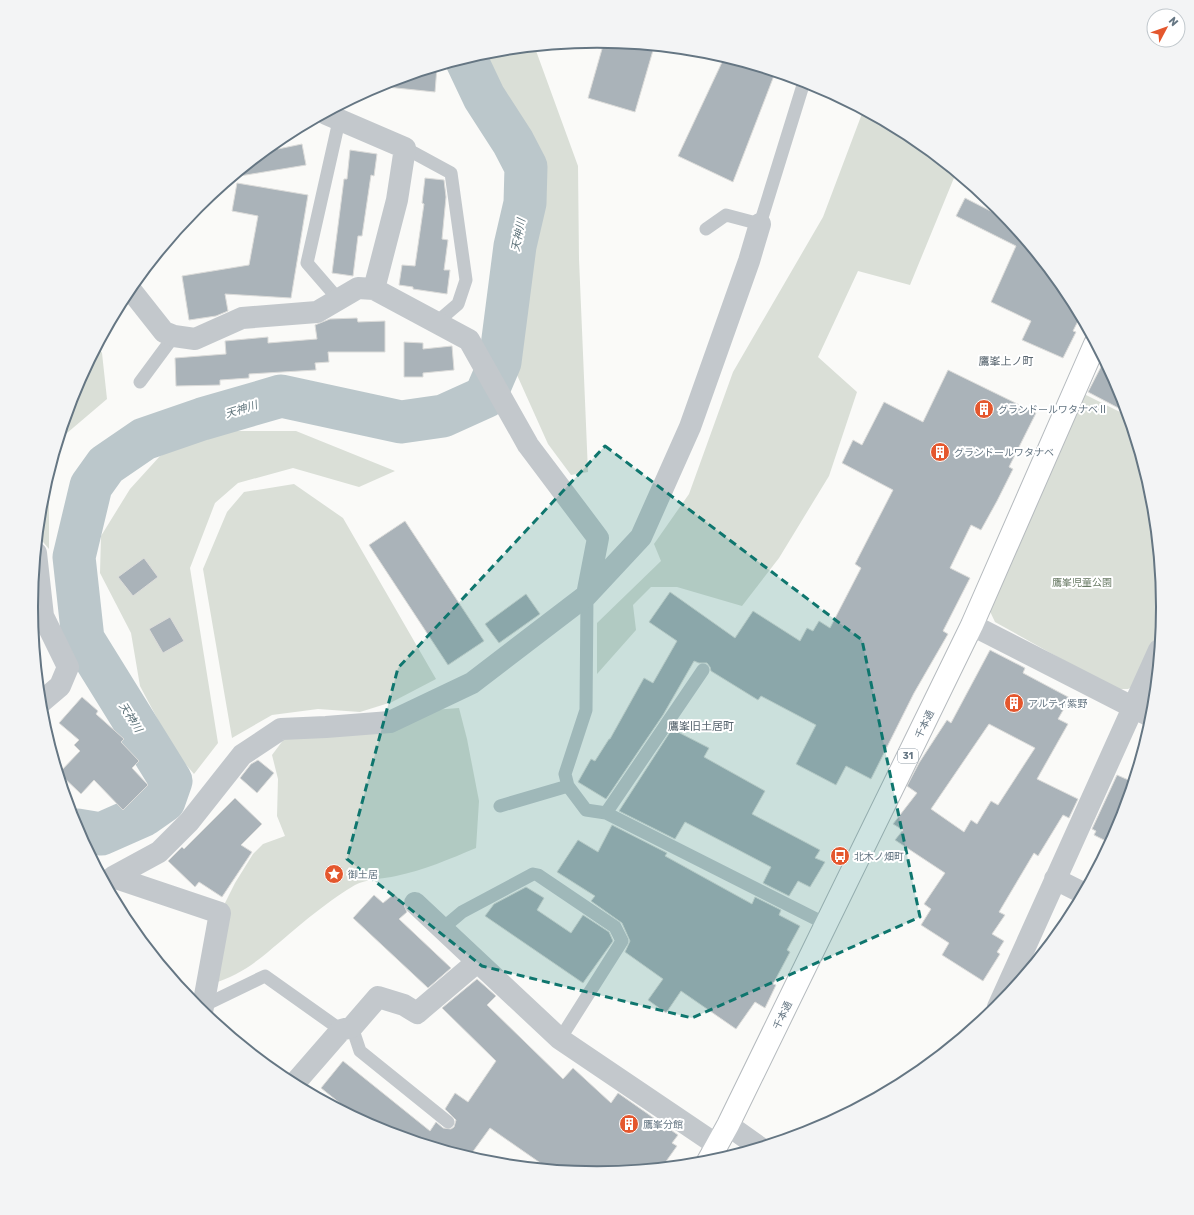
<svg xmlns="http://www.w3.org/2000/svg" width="1194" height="1215" font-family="Rubik,'Noto Sans JP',sans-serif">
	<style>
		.green { fill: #dadfd7 }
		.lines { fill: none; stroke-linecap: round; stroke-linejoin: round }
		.river { stroke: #bbc7cb; stroke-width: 43 }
		.building { fill: #aab3b9; stroke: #dcdcda; fill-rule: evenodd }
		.primary-casing { stroke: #b5babe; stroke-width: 24 }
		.service { stroke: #c3c8cc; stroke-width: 13 }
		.minor { stroke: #c3c8cc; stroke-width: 22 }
		.primary { stroke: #fff; stroke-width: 22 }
		.marked { fill: #0f766e; fill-opacity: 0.2; stroke: #0f766e; stroke-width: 3; stroke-dasharray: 8 5; stroke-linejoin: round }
		.labels { text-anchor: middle; stroke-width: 4; stroke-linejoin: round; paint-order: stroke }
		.shield { fill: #fff; stroke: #939fa8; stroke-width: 1 }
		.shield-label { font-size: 9px; font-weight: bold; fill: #657683 }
		.poi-label { font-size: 10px; fill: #657683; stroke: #fff; text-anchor: start }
		.park-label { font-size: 10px; fill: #687a64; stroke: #fff }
		.street-label { font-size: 10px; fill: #657683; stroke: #fff }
		.water-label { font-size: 11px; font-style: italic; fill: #60757c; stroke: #fff }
		.neighbourhood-label { font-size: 11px; fill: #57646e; stroke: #fff }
		.rim { fill: none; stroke: #657683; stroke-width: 2 }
	</style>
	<rect width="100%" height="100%" fill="#fafaf8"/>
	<path class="green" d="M 535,48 L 578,166 L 579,259 L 588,472 L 571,475 L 548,444 L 517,375 L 520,351 L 518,311 L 526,251 L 533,171 L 478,55 L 487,52 Z
		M 863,111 L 912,137 L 956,173 L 910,285 L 858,271 L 818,357 L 857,392 L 829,476 L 779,558 L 742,606 L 677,587 L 651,587 L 633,605 L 636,630 L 597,674 L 597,623 L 661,561 L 654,544 L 689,494 L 733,372 L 823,217 Z
		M 98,346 L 102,353 L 107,399 L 60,439 L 74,391 Z
		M 1082,393 L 1128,416 L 1152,497 L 1163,608 L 1161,630 L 1136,685 L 1128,689 L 1115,689 L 995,622 L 987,605 Z
		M 212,431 L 296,431 L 395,471 L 359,487 L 293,468 L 238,483 L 215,503 L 190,568 L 218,743 L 194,774 L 175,752 L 140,686 L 131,633 L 100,573 L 101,536 L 130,489 L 160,456 Z
		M 49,475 L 49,549 L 38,536 L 42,497 Z
		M 294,484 L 343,518 L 436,679 L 392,702 L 360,712 L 318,709 L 272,715 L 232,738 L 203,569 L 227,512 L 244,492 Z
		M 459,708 L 467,739 L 479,801 L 476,848 C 450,859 424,870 396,876 C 384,879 366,879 355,885 C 333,898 313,914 294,930 C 266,953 248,973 211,984 L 225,903 L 235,883 L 253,854 L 263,844 L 285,836 L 277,816 L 278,779 L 272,755 L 284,739 L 433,710 Z"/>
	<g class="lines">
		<path class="river" d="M 77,830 L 101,834 L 144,815 L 164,801 L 171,781 L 83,639 L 74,557 L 91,486 L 106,465 L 144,439 L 202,419 L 281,396 L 401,422 L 443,416 L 485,397 L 500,362 L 515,246 L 525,203 L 526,167 L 513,142 L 484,97 L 466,59"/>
	</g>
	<path class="building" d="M 604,42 L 654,47 L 635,112 L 588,98 Z
		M 724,58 L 775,73 L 733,182 L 678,156 Z
		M 437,67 L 435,92 L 377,86 L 381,84 Z
		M 277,141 L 278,149 L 302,144 L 306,165 L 234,177 Z
		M 350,150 L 377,154 L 374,176 L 371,175 L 362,236 L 358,236 L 353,276 L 332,273 L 344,179 L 347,179 Z
		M 425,178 L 444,180 L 446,197 L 442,239 L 448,240 L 444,270 L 450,270 L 447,294 L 413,289 L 413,287 L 399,285 L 402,265 L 415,266 L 424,204 L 422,203 Z
		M 237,183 L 308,195 L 291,298 L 225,294 L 228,311 L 216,316 L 189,320 L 182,276 L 249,265 L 258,216 L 232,211 Z
		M 965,198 L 1008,220 L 1068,293 L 1080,317 L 1073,331 L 1076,332 L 1063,358 L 1022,340 L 1031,321 L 991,302 L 1016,246 L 956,216 Z
		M 357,318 L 358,322 L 385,321 L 385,352 L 328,352 L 329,362 L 315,363 L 316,370 L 249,374 L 249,378 L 220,380 L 220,385 L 176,386 L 175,358 L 226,354 L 225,341 L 268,337 L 268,343 L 317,339 L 315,325 L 330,319 Z
		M 404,342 L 423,343 L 423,349 L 452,346 L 454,370 L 423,373 L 423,377 L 404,377 Z
		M 1104,361 L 1120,391 L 1126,412 L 1088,392 Z
		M 948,370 L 1036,413 L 1009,467 L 1013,469 L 997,501 L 981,530 L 971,525 L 950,568 L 970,578 L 943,631 L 948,634 L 914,693 L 871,779 L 846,766 L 836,785 L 796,764 L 816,725 L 761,696 L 758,700 L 711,671 L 710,667 L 707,663 L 699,663 L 694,661 L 663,715 L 606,799 L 578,782 L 591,759 L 595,761 L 609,739 L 610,739 L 644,678 L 653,683 L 677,641 L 649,622 L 670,592 L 735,638 L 753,611 L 800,641 L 807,628 L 813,631 L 819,621 L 830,628 L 861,568 L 855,564 L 893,490 L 842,463 L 853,440 L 862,445 L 884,402 L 923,422 Z
		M 405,521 L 484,641 L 448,665 L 369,545 Z
		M 144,558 L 158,577 L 133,596 L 118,577 Z
		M 526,594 L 540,614 L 499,643 L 485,624 Z
		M 170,617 L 184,641 L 163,653 L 149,629 Z
		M 990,650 L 1025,668 L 1023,673 L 1070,698 L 1058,719 L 1068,724 L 1037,779 L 1078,799 L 1069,818 L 1063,815 L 1038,856 L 1034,853 L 999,912 L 1005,915 L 992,934 L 1004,941 L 997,952 L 1000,954 L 983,981 L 942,955 L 949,943 L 921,925 L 931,909 L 924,904 L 945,873 L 895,840 L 903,830 L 893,824 L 917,793 L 907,786 L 919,763 L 947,720 L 951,723 ZM 989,724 L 1035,748 L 998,805 L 991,801 L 977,824 L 971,820 L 964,832 L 931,809 Z
		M 82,697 L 98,711 L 96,714 L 124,739 L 121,742 L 139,761 L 132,768 L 148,785 L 123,810 L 94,780 L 81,794 L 59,773 L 80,751 L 74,745 L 79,740 L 59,723 Z
		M 672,729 L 709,748 L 704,757 L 765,791 L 752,814 L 820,850 L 815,858 L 825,862 L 810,887 L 798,881 L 789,896 L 763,883 L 771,867 L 685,822 L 675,839 L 619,811 Z
		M 258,760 L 274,773 L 257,793 L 240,778 L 251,764 Z
		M 1117,775 L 1133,782 L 1120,824 L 1110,843 L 1094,835 L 1096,831 L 1092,829 Z
		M 235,798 L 262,824 L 241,845 L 252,852 L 222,897 L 199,882 L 195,887 L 168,861 L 182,847 L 184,849 Z
		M 612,825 L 667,853 L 665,856 L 752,904 L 755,897 L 781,910 L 779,915 L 800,926 L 787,950 L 790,952 L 773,984 L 776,985 L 765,1008 L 755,1002 L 736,1029 L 681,991 L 666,1013 L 648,1000 L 663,979 L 625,952 L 630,941 L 622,923 L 591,901 L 595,896 L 557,872 L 578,840 L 598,852 Z
		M 526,887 L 544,898 L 537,910 L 571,933 L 583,915 L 609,932 L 613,941 L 583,983 L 485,916 L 494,904 Z
		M 394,894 L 403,903 L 407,912 L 399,919 L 451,968 L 428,988 L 353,918 L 374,895 L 383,903 Z
		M 477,979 L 496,996 L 487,1005 L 563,1079 L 573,1068 L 611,1103 L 618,1093 L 678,1135 L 672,1143 L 677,1146 L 662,1167 L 597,1174 L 549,1169 L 490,1128 L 469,1157 L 380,1130 L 361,1120 L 321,1088 L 343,1061 L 430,1131 L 436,1122 L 443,1128 L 451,1129 L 454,1127 L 456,1120 L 445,1109 L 455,1093 L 468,1102 L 496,1061 L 442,1008 Z"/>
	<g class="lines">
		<g class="primary-casing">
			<path id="primary" d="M 707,1163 L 728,1125 L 972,625 L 1095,344"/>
		</g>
		<path class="service" d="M 405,148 L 451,173 L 466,280 L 458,304 L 437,322
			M 706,229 L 726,215 L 760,224 L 804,82
			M 339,300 L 307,263 L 339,121
			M 140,382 L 174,336
			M 587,595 L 586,710 L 565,774 L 568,786 L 586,810 L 606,813 L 826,924
			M 500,806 L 568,786
			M 606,813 L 703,670
			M 443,928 L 462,912 L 533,874 L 538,875 L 615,927 L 622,941 L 560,1039
			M 203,1006 L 265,976 L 341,1030
			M 352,1027 L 360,1051 L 448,1122"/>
		<path class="minor" d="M 326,114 L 405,148 L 397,200 L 374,289 L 469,340 L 528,445 L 598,538 L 587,595
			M 130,289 L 164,332 L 174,336 L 195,339 L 242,318 L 317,312 L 358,288 L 374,289
			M 36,553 L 43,616 L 68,667 L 60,686 L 40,703
			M 972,625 L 1152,717
			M 1055,879 L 1083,893
			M 415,903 L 560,1039 L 717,1145
			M 998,1007 L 1159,650
			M 202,1012 L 220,913 L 113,877 L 159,852 L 189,822 L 242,755 L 281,729 L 326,727 L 390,722 L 472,683 L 587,595 L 641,537 L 690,427 L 749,261 L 760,224
			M 294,1084 L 341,1030 L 352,1027 L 378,997 L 404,1005 L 417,1013 L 477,962
			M 728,1125 L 759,1147"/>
		<use href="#primary" class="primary"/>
	</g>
	<path class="marked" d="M 605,446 L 862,640 L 920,917 L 692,1018 L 482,966 L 347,859 L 398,668 Z"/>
	<defs>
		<g id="building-disc" transform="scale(1)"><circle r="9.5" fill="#e4572e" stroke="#fff"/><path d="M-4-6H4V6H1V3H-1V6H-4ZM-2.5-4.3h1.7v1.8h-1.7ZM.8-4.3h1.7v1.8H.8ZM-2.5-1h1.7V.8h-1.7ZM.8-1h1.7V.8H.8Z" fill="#fff"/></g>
		<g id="bus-disc" transform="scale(1)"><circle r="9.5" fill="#e4572e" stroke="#fff"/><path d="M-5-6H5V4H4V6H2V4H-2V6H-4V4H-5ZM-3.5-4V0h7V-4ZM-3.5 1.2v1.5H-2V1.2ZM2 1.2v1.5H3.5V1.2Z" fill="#fff"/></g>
		<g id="sight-disc" transform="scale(1)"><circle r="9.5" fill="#e4572e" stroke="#fff"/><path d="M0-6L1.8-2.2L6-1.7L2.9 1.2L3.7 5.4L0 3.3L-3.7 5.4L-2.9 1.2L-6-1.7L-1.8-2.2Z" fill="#fff"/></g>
	</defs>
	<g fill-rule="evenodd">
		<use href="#building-disc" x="984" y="409"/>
		<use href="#building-disc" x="940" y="452"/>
		<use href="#building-disc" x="1014" y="703"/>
		<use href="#bus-disc" x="840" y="856"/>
		<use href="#sight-disc" x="334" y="874"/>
		<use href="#building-disc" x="629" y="1124"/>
	</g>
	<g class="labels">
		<rect class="shield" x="898" y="749" width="20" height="14" rx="3"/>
		<g class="shield-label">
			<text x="908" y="759">31</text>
		</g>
		<g class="poi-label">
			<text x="998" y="413">グランドールワタナベⅡ</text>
			<text x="954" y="456">グランドールワタナベ</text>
			<text x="1028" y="707">アルティ紫野</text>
			<text x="854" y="860">北木ノ畑町</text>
			<text x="348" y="878">御土居</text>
			<text x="643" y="1128">鷹峯分館</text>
		</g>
		<g class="park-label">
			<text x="1082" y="586">鷹峯児童公園</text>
		</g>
		<g class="street-label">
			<text transform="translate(924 724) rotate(-64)" y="4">千本通</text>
			<text transform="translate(782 1015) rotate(-64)" y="4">千本通</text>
		</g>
		<g class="water-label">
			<text transform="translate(518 235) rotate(-79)" y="4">天神川</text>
			<text transform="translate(241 409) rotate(-17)" y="4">天神川</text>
			<text transform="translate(131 717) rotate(58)" y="4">天神川</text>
		</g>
		<g class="neighbourhood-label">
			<text x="1006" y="365">鷹峯上ノ町</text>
			<text x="701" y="730">鷹峯旧土居町</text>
		</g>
	</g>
	<path d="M0 0H1194V1215H0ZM38 607a559 559 0 1 1 1118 0a559 559 0 1 1-1118 0Z" fill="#f3f4f5" fill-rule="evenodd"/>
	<path class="rim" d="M38 607a559 559 0 1 1 1118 0a559 559 0 1 1-1118 0Z"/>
	<g transform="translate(1166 28) rotate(49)"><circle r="19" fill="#ffffff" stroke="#c1c8cd"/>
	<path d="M0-3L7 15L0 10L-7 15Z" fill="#e4572e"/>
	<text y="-6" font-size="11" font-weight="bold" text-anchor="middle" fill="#657683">N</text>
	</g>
</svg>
